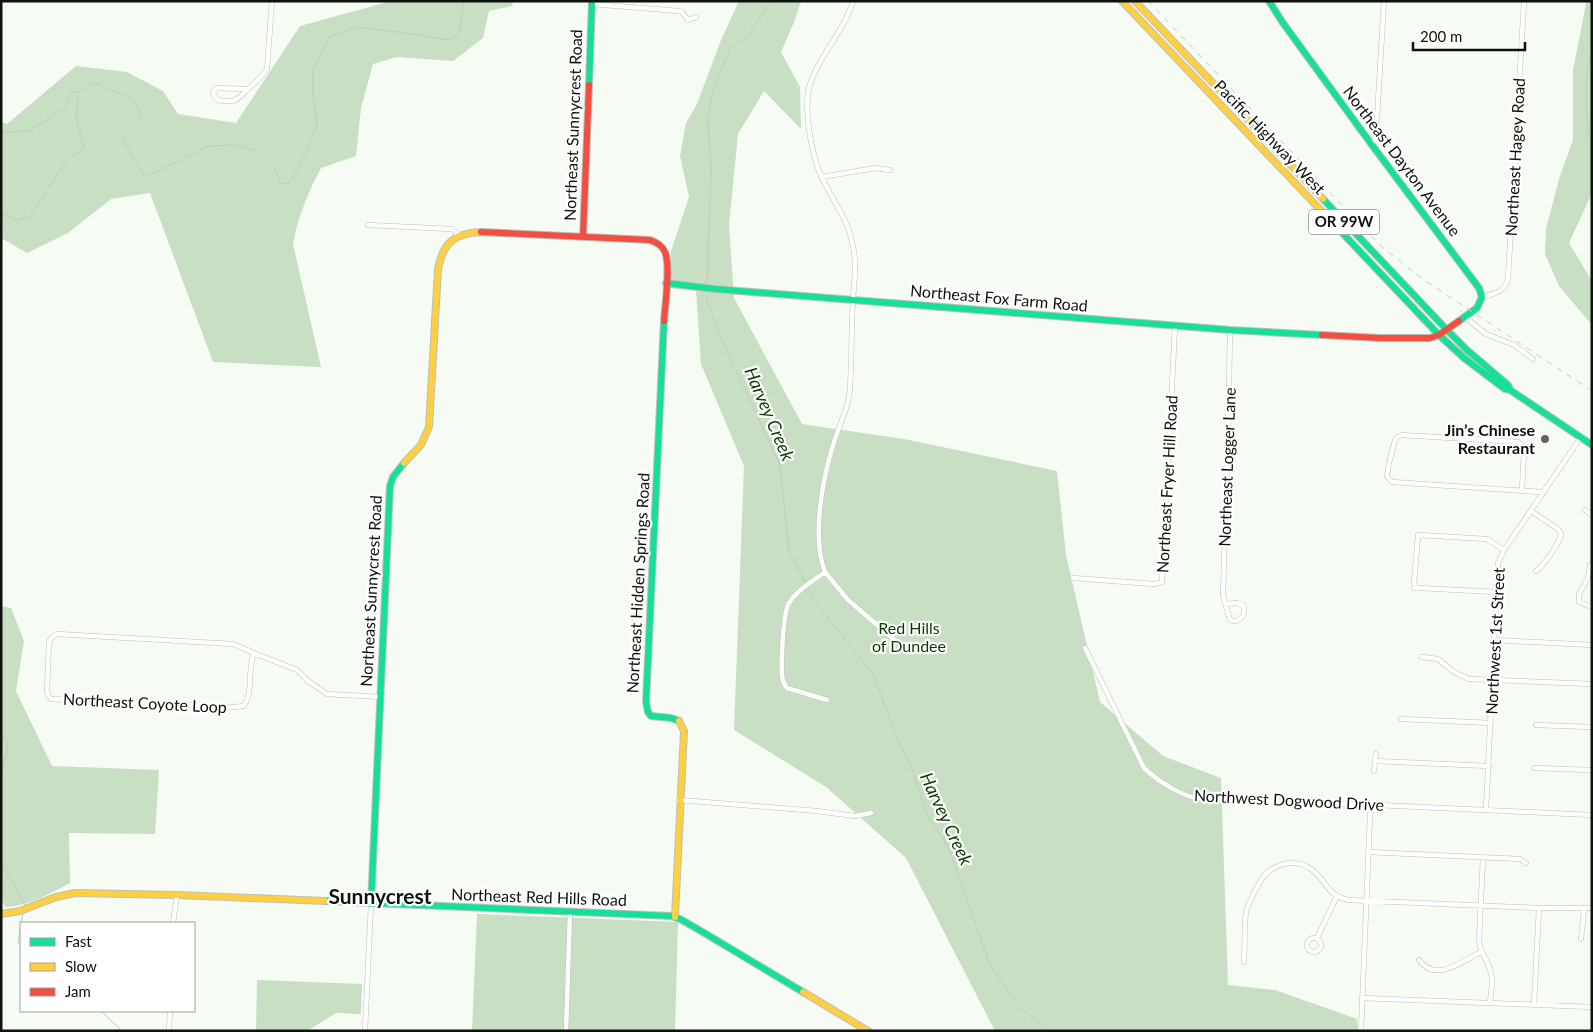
<svg xmlns="http://www.w3.org/2000/svg" width="1593" height="1032" font-family="Lato,sans-serif">
	<style>
		.forest { fill: #c8dfc3 }
		.lines { fill: none; stroke-linecap: round; stroke-linejoin: round }
		.stream { stroke: #b8d3b2; stroke-width: 1 }
		.street-casing { stroke: #bcc1bb; stroke-width: 5.5 }
		.fast-casing { stroke: #bcc1bb; stroke-width: 8 }
		.slow-casing { stroke: #bcc1bb; stroke-width: 8 }
		.jam-casing { stroke: #bcc1bb; stroke-width: 8 }
		.street { stroke: #fefffd; stroke-width: 4.5 }
		.fast { stroke: #16e098; stroke-width: 6 }
		.slow { stroke: #ffcf43; stroke-width: 6 }
		.jam { stroke: #f24e42; stroke-width: 6 }
		.rail { stroke: #c9cbc9; stroke-width: 1; stroke-dasharray: 6 6; stroke-linecap: butt }
		.poi-dot { fill: #5f645e; stroke: #fff; stroke-width: 2 }
		.labels { text-anchor: middle; stroke-width: 4.5; stroke-linejoin: round; paint-order: stroke }
		.shield { fill: #fff; stroke: #565956; stroke-width: 1 }
		.shield-label { font-size: 15px; font-weight: bold; fill: #0e120d }
		.street-label { font-size: 16px; fill: #0e120d; stroke: #fff }
		.poi-label { font-size: 16px; font-weight: bold; fill: #0e120d; stroke: #fff; text-anchor: end }
		.park-label { font-size: 16px; fill: #083b00; stroke: #fff }
		.water-label { font-size: 18px; font-style: italic; fill: #0b3d00; stroke: #fff }
		.district-label { font-size: 21px; font-weight: bold; fill: #0e120d; stroke: #fff }
	</style>
	<rect width="100%" height="100%" fill="#f6fcf4"/>
	<path class="forest" d="M 391,1 L 513,1 L 512,6 L 489,11 L 483,38 L 453,61 L 397,57 L 373,64 L 361,108 L 356,156 L 321,168 C 308,192 298,217 293,244 L 321,367 L 213,362 L 150,193 L 111,199 L 68,233 L 27,253 L 1,238 L 1,122 L 7,124 L 76,66 L 127,72 L 163,91 L 178,114 L 236,123 L 300,26 Z
		M 739,1 L 801,1 L 795,20 L 781,52 L 800,87 L 801,129 L 764,91 L 738,134 L 729,225 L 734,298 L 802,424 L 904,439 L 1057,471 L 1066,555 L 1100,702 L 1163,756 L 1221,778 L 1228,985 L 1275,990 L 1357,1019 L 1358,1031 L 995,1031 L 906,858 L 826,787 L 734,730 L 744,466 L 701,364 L 696,291 L 670,288 L 671,251 L 689,197 L 680,156 L 686,123 L 697,104 L 721,40 Z
		M 1584,1 L 1592,1 L 1592,193 L 1569,243 L 1592,281 L 1592,325 L 1559,286 L 1545,254 L 1546,229 L 1559,179 L 1573,140 L 1573,70 L 1586,4 Z
		M 1,606 L 11,608 L 24,641 L 16,691 L 52,766 L 159,770 L 155,834 L 69,833 L 70,883 C 49,894 29,906 5,907 L 1,898 Z
		M 477,914 L 678,922 L 675,1031 L 472,1031 Z
		M 257,980 L 362,984 L 361,1014 L 336,1013 L 307,1031 L 256,1031 Z"/>
	<g class="lines">
		<path class="stream" d="M 1,132 L 29,131 L 64,109 L 71,92 L 78,92
			M 1589,139 C 1586,109 1583,79 1592,50
			M 1,213 L 16,220 L 30,217 L 65,163 L 84,148 L 76,117 L 79,92 L 95,83 L 135,100 L 141,119 L 122,138 L 144,177 L 184,159 L 208,146 L 233,145 L 259,151 L 275,169 L 281,184 L 289,183 L 299,168 L 317,126 L 313,94 L 313,69 L 329,37 L 357,27 L 412,34 L 447,40 L 459,35 L 464,1
			M 707,286 L 711,171 L 708,119 L 713,90 L 730,48 L 748,36 L 771,1
			M 707,290 L 707,302 L 724,345 L 780,465 L 789,553 L 806,583
			M 808,587 L 816,603 L 873,674 L 892,725 L 914,774 L 926,813 L 948,846 L 990,965 L 1017,1004 L 1047,1031
			M 1,736 L 7,741 L 7,752 L 1,773
			M 1,862 L 25,905 L 24,908
			M 21,923 L 23,914
			M 21,924 L 18,943 L 21,946
			M 101,1011 L 119,1028 L 119,1031"/>
		<g class="street-casing">
			<path id="street" d="M 592,4 L 679,11 L 682,12 L 688,20 L 696,17
				M 248,89 C 240,97 236,103 223,101 C 217,100 215,99 213,93 L 216,88 L 248,89 L 259,79 L 267,69 L 272,1
				M 1372,145 L 1376,135 L 1384,1
				M 822,177 L 875,168 L 890,170
				M 368,225 L 452,229 L 459,235
				M 1482,297 C 1493,294 1505,292 1508,279 L 1524,1
				M 1465,317 L 1486,334 L 1514,345 L 1533,359
				M 1522,491 L 1524,451 L 1523,446 L 1518,442 L 1402,435 L 1397,437 L 1395,440 L 1389,463 L 1387,476 L 1392,482 L 1525,491 L 1544,492
				M 1585,510 L 1592,515
				M 1531,511 L 1558,529 L 1561,533 C 1561,542 1543,566 1536,571
				M 1418,535 L 1487,539 L 1504,550
				M 1590,565 L 1588,578 L 1579,594 L 1579,602 L 1592,607
				M 825,572 L 848,600 L 903,647
				M 1073,578 L 1154,584 L 1162,582 L 1175,326
				M 1416,587 L 1414,583 L 1418,536
				M 1414,588 L 1416,587 L 1419,588 L 1496,592
				M 1225,604 L 1237,603 L 1243,605 C 1247,614 1240,624 1230,620 L 1223,596 L 1229,388 L 1230,330
				M 57,634 L 233,644 L 254,653 C 247,668 254,695 243,706 L 235,707 L 51,699 L 49,697 L 47,692 L 49,642 L 52,637 Z
				M 1494,640 L 1592,645
				M 1085,648 L 1144,768 C 1159,782 1181,796 1201,799 L 1378,805 L 1592,815
				M 254,653 L 297,670 L 308,681 L 327,694 L 380,697
				M 1422,657 L 1438,659 L 1454,672 L 1469,679 L 1592,684
				M 827,700 L 787,688 C 785,685 784,684 783,681 C 780,670 783,612 789,603 C 797,590 813,581 825,572 C 811,536 823,477 834,442 C 840,424 849,406 850,387 C 852,358 851,329 853,300 C 854,282 857,265 853,247 C 849,221 834,202 822,178 C 812,157 805,117 808,93 C 813,62 844,33 853,1
				M 1401,719 L 1491,723
				M 1536,725 L 1592,727
				M 1375,761 L 1489,766
				M 1534,768 L 1592,770
				M 1374,771 L 1376,754
				M 679,800 L 817,811 L 855,816 L 871,813
				M 1486,810 L 1498,563 L 1504,550 L 1581,437
				M 1368,852 L 1520,859 L 1526,863
				M 1483,858 L 1479,940 C 1480,952 1487,959 1490,970 C 1494,979 1491,992 1490,1002
				M 173,923 L 177,895
				M1307 945a7 7 0 1 1 14 0a7 7 0 1 1-14 0Z
				M 1317,938 L 1337,896
				M 1581,939 L 1584,909
				M 1419,960 C 1436,983 1461,962 1481,952
				M 1244,962 C 1245,946 1244,928 1246,912 C 1247,906 1251,900 1253,895 C 1257,888 1260,880 1265,875 C 1277,862 1297,859 1311,869 C 1327,880 1325,894 1348,900 L 1539,908 L 1592,908
				M 1362,998 L 1592,1007
				M 1534,1004 L 1539,908
				M 169,1031 L 170,1011
				M 365,1031 L 371,904
				M 566,1031 L 570,912
				M 1361,1031 L 1370,815 L 1372,806"/>
		</g>
		<g class="fast-casing">
			<path id="fast" d="M 1269,1 L 1283,23 L 1372,145 L 1479,288 L 1482,297 L 1477,308 L 1459,321
				M 589,85 L 592,1
				M 1323,199 L 1447,330 L 1467,350 L 1508,385 L 1510,389
				M 1331,221 L 1439,335 L 1464,358 L 1505,389 L 1510,390 L 1592,445
				M 666,283 L 715,289 L 1230,330 L 1322,335
				M 664,321 L 646,702 L 648,712 L 651,716 L 671,718 L 679,721
				M 325,901 L 671,916 L 680,919 L 701,931 L 803,992
				M 371,904 L 390,486 L 393,477 L 404,463"/>
		</g>
		<g class="slow-casing">
			<path id="slow" d="M 1122,1 L 1331,221
				M 1135,1 L 1323,199
				M 404,463 L 421,445 L 429,427 L 438,269 C 443,243 454,233 481,232
				M 1,914 L 20,911 L 56,897 L 75,893 L 177,895 L 325,901
				M 675,917 L 684,731 L 679,721
				M 803,992 L 868,1031"/>
		</g>
		<g class="jam-casing">
			<path id="jam" d="M 481,232 L 650,240 C 657,243 662,245 665,252 C 671,266 665,305 664,321
				M 583,237 L 589,85
				M 1322,335 L 1380,338 L 1430,338 L 1439,335 L 1459,321"/>
		</g>
		<use href="#street" class="street"/>
		<use href="#fast" class="fast"/>
		<use href="#slow" class="slow"/>
		<use href="#jam" class="jam"/>
		<path class="rail" d="M 1148,1 L 1383,248 L 1424,280 L 1592,391"/>
	</g>
	<circle class="poi-dot" cx="1545" cy="439" r="5"/>
	<g class="labels">
		<rect class="shield" x="1309" y="209.5" width="70" height="25" rx="4"/>
		<g class="shield-label">
			<text x="1344" y="227">OR 99W</text>
		</g>
		<g class="street-label">
			<text transform="translate(573 125) rotate(-88)" y="6">Northeast Sunnycrest Road</text>
			<text transform="translate(1270 137) rotate(46)" y="6">Pacific Highway West</text>
			<text transform="translate(1515 157) rotate(-87)" y="6">Northeast Hagey Road</text>
			<text transform="translate(1402 161) rotate(53)" y="6">Northeast Dayton Avenue</text>
			<text transform="translate(999 298) rotate(5)" y="6">Northeast Fox Farm Road</text>
			<text transform="translate(1227 467) rotate(-88)" y="6">Northeast Logger Lane</text>
			<text transform="translate(1167 484) rotate(-87)" y="6">Northeast Fryer Hill Road</text>
			<text transform="translate(638 583) rotate(-87)" y="6">Northeast Hidden Springs Road</text>
			<text transform="translate(371 591) rotate(-87)" y="6">Northeast Sunnycrest Road</text>
			<text transform="translate(1495 641) rotate(-87)" y="6">Northwest 1st Street</text>
			<text transform="translate(145 703) rotate(3)" y="6">Northeast Coyote Loop</text>
			<text transform="translate(1289 800) rotate(3)" y="6">Northwest Dogwood Drive</text>
			<text transform="translate(539 897) rotate(2)" y="6">Northeast Red Hills Road</text>
		</g>
		<g class="poi-label">
			<text x="1535" y="436">Jin’s Chinese<tspan x="1535" dy="18">Restaurant</tspan></text>
		</g>
		<g class="park-label">
			<text x="909" y="634">Red Hills<tspan x="909" dy="18">of Dundee</tspan></text>
		</g>
		<g class="water-label">
			<text transform="translate(769 414) rotate(67)" y="6">Harvey Creek</text>
			<text transform="translate(946 819) rotate(65)" y="6">Harvey Creek</text>
		</g>
		<g class="district-label">
			<text x="380" y="904">Sunnycrest</text>
		</g>
	</g>
	<rect width="1593" height="1032" fill="none" stroke="#0e120d" stroke-width="5"/>
	<rect x="20" y="922" width="175" height="90" fill="#ffffff" stroke="#9fa09e"/>
	<rect x="30" y="938" width="25" height="8" fill="#16e098" stroke="#9fa09e"/>
	<text x="65" y="947" font-size="15" fill="#0e120d">Fast</text>
	<rect x="30" y="963" width="25" height="8" fill="#ffcf43" stroke="#9fa09e"/>
	<text x="65" y="972" font-size="15" fill="#0e120d">Slow</text>
	<rect x="30" y="988" width="25" height="8" fill="#f24e42" stroke="#9fa09e"/>
	<text x="65" y="997" font-size="15" fill="#0e120d">Jam</text>
	<path d="M1413 42v8h112v-8" fill="none" stroke="#0e120d" stroke-width="2.5"/>
	<text x="1420" y="42" font-size="15" fill="#0e120d" stroke="#ffffff" stroke-width="4" paint-order="stroke">200 m</text>
</svg>
